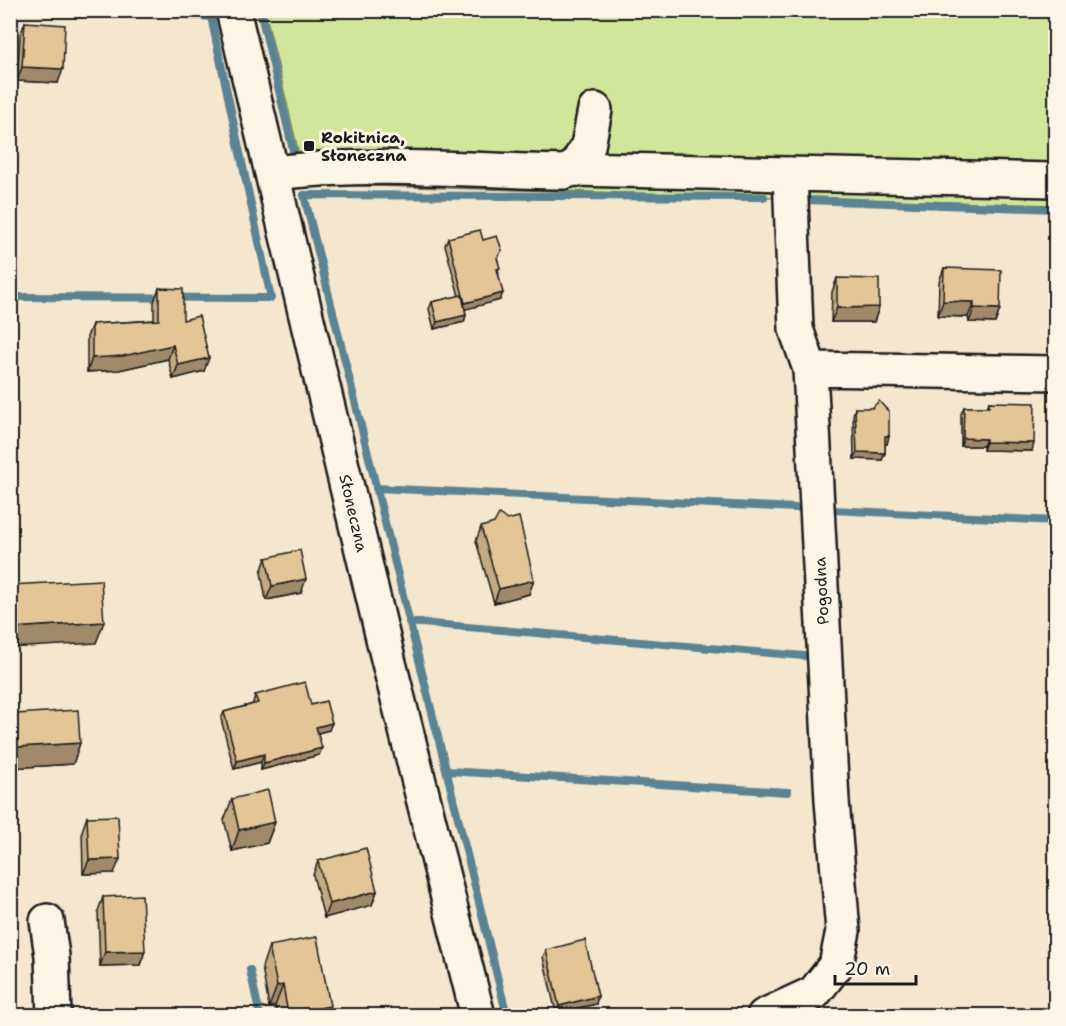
<svg xmlns="http://www.w3.org/2000/svg" width="1066" height="1026" font-family="'Shantell Sans',sans-serif">
	<style>
		.green { fill: #d1e69b; stroke: #76815c; stroke-width: 1.5 }
		.lines { fill: none; stroke-linecap: round; stroke-linejoin: round }
		.stream { stroke: #5a8394; stroke-width: 8 }
		.minor-casing { stroke: #1c1c1c; stroke-width: 38 }
		.minor { stroke: #fcf5e5; stroke-width: 33 }
		.wall { fill: #c4a982; stroke: #1c1c1c; stroke-width: 1.5 }
		.shaded-wall { fill: #a08a6a; stroke: #1c1c1c; stroke-width: 1.5 }
		.building { fill: #e4c597; stroke: #1c1c1c; stroke-width: 1.5 }
		.poi-dot { fill: #1c1c1c; stroke: #fcf5e5; stroke-width: 2 }
		.labels { text-anchor: middle; stroke-width: 6; stroke-linejoin: round; paint-order: stroke }
		.poi-label { font-size: 16px; font-weight: bold; fill: #1c1c1c; stroke: #fcf5e5; text-anchor: start }
		.street-label { font-size: 16px; fill: #1c1c1c; stroke: #fcf5e5 }
	</style>
	<rect width="100%" height="100%" fill="#f5e7ce"/>
	<filter id="ink" filterUnits="userSpaceOnUse"><feTurbulence type="fractalNoise" baseFrequency=".0167" numOctaves="2"/><feDisplacementMap in="SourceGraphic" scale="12" xChannelSelector="R" yChannelSelector="G"/><feConvolveMatrix kernelMatrix="1 2 1 2 8 2 1 2 1" color-interpolation-filters="sRGB"/></filter>
	<g filter="url(#ink)">
		<path class="green" d="M 265,11 L 1055,11 L 1055,205 L 306,184 Z"/>
		<g class="lines">
			<path class="stream" d="M 260,10 L 293,150
				M 806,200 L 1056,209
				M 10,297 L 271,298 L 211,17 L 131,10
				M 376,488 L 796,508
				M 832,510 L 1056,521
				M 409,622 L 804,656
				M 448,771 L 788,792
				M 250,970 L 260,1016
				M 507,1016 L 304,195 L 764,197"/>
			<g class="minor-casing">
				<path id="minor" d="M 233,10 L 388,659 L 478,1016
					M 574,169 L 1053,180
					M 273,173 C 369,162 467,170 563,172 L 574,169 L 588,146 L 595,110
					M 790,174 L 796,329 L 810,369
					M 47,921 L 52,956 L 54,1016
					M 764,1016 L 814,993 L 836,965 L 843,931 L 832,801 L 810,369 L 1056,373"/>
			</g>
			<use href="#minor" class="minor"/>
		</g>
		<path class="wall" d="M 25,22 L 58,83 L 17,81 L 20,36 Z
			M 448,238 L 483,240 L 498,260 L 500,300 L 465,309 L 466,315 L 464,322 L 434,329 L 429,309 L 432,302 L 459,296 L 445,245 Z
			M 944,268 L 1000,309 L 995,323 L 969,322 L 968,317 L 938,316 L 939,282 Z
			M 837,278 L 879,307 L 874,322 L 831,322 L 832,292 Z
			M 159,288 L 183,320 L 204,371 L 173,379 L 168,359 L 119,370 L 87,372 L 87,337 L 92,324 L 154,320 L 154,302 Z
			M 989,402 L 1032,451 L 983,450 L 983,446 L 961,446 L 961,414 L 964,407 L 987,407 Z
			M 855,408 L 889,436 L 887,444 L 885,444 L 885,453 L 882,460 L 854,459 L 853,415 Z
			M 481,527 L 529,594 L 494,603 L 476,541 Z
			M 266,558 L 301,593 L 266,600 L 261,572 Z
			M 255,695 L 311,705 L 329,730 L 318,733 L 319,755 L 261,770 L 261,762 L 234,769 L 221,719 L 224,712 L 253,704 L 253,703 Z
			M 15,714 L 80,743 L 73,764 L 10,768 L 10,727 Z
			M 232,799 L 275,822 L 267,843 L 232,851 L 224,820 Z
			M 87,817 L 114,873 L 83,874 L 82,831 Z
			M 318,861 L 377,891 L 372,905 L 324,918 L 313,875 Z
			M 103,897 L 145,951 L 140,965 L 100,966 L 98,911 Z
			M 269,946 L 327,1016 L 277,1016 L 275,1006 L 269,1007 L 262,967 Z
			M 546,950 L 596,1004 L 556,1013 L 543,957 Z"/>
		<path class="shaded-wall" d="M 22,67 L 63,69 L 58,83 L 17,81 Z
			M 503,293 L 500,300 L 463,310 L 465,303 Z
			M 943,301 L 974,302 L 968,317 L 938,316 Z
			M 879,307 L 874,322 L 831,322 L 837,308 Z
			M 974,308 L 1000,309 L 995,323 L 969,322 Z
			M 466,315 L 464,322 L 434,329 L 437,322 Z
			M 173,345 L 168,359 L 119,370 L 87,372 L 92,358 Z
			M 209,358 L 204,371 L 173,379 L 178,365 Z
			M 885,436 L 889,436 L 887,444 L 882,444 Z
			M 963,438 L 986,439 L 983,446 L 961,446 Z
			M 986,442 L 1034,443 L 1032,451 L 983,450 Z
			M 857,452 L 885,453 L 882,460 L 854,459 Z
			M 306,579 L 301,593 L 266,600 L 272,586 Z
			M 534,580 L 529,594 L 494,603 L 499,589 Z
			M 104,622 L 96,643 L 10,648 L 10,628 Z
			M 332,723 L 329,730 L 314,734 L 316,727 Z
			M 80,743 L 73,764 L 10,768 L 17,747 Z
			M 322,748 L 319,755 L 261,770 L 264,763 Z
			M 264,754 L 261,762 L 234,769 L 237,761 Z
			M 275,822 L 267,843 L 232,851 L 239,830 Z
			M 120,859 L 114,873 L 83,874 L 89,860 Z
			M 377,891 L 372,905 L 324,918 L 329,904 Z
			M 145,951 L 140,965 L 100,966 L 105,952 Z
			M 283,985 L 275,1006 L 269,1007 L 277,986 Z
			M 598,996 L 596,1004 L 556,1013 L 559,1006 Z
			M 330,1006 L 327,1016 L 288,1016 L 288,1014 Z"/>
		<path class="building" d="M 25,22 L 65,25 L 63,69 L 22,67 Z
			M 480,230 L 483,240 L 497,236 L 502,250 L 497,258 L 500,268 L 497,269 L 503,293 L 465,303 L 448,238 Z
			M 944,268 L 1001,270 L 1000,309 L 974,308 L 974,302 L 943,301 Z
			M 837,278 L 879,279 L 879,307 L 837,308 Z
			M 159,288 L 183,289 L 183,320 L 199,316 L 209,358 L 178,365 L 173,345 L 123,356 L 92,358 L 92,324 L 159,320 Z
			M 462,295 L 466,315 L 437,322 L 432,302 Z
			M 879,401 L 889,412 L 889,436 L 885,436 L 885,453 L 857,452 L 855,408 L 872,408 Z
			M 989,402 L 1035,403 L 1034,443 L 986,442 L 986,439 L 963,438 L 964,407 L 989,407 Z
			M 499,514 L 507,520 L 519,517 L 534,580 L 499,589 L 481,527 L 494,523 Z
			M 300,550 L 306,579 L 272,586 L 266,558 Z
			M 101,580 L 104,622 L 10,628 L 10,585 Z
			M 305,682 L 311,705 L 326,701 L 332,723 L 316,727 L 322,748 L 264,763 L 264,754 L 237,761 L 224,712 L 258,703 L 255,695 Z
			M 78,710 L 80,743 L 17,747 L 15,714 Z
			M 268,790 L 275,822 L 239,830 L 232,799 Z
			M 118,816 L 120,859 L 89,860 L 87,817 Z
			M 366,848 L 377,891 L 329,904 L 318,861 Z
			M 142,895 L 145,951 L 105,952 L 103,897 Z
			M 317,937 L 330,1006 L 288,1014 L 283,985 L 277,986 L 269,946 Z
			M 585,940 L 598,996 L 559,1006 L 546,950 Z
			M 10,969 L 15,969 L 15,1016 L 10,1016 Z"/>
	</g>
	<rect class="poi-dot" x="303" y="140" width="12" height="12" rx="3"/>
	<g class="labels">
		<g class="poi-label">
			<text x="321" y="143">Rokitnica,<tspan x="321" dy="18">Słoneczna</tspan></text>
		</g>
		<g class="street-label">
			<text transform="translate(354 513) rotate(77)" y="6">Słoneczna</text>
			<text transform="translate(821 591) rotate(-93)" y="6">Pogodna</text>
		</g>
	</g>
	<rect width="1066" height="1026" fill="none" stroke="#fcf5e5" stroke-width="36"/>
	<rect x="18" y="18" width="1030" height="990" fill="none" stroke="#1c1c1c" stroke-width="2" filter="url(#ink)"/>
	<path d="M835 975v9h81v-9" fill="none" stroke="#1c1c1c" stroke-width="3"/>
	<text x="844" y="975" font-size="18" fill="#1c1c1c" stroke="#fcf5e5" stroke-width="4.5" paint-order="stroke">20 m</text>
</svg>
